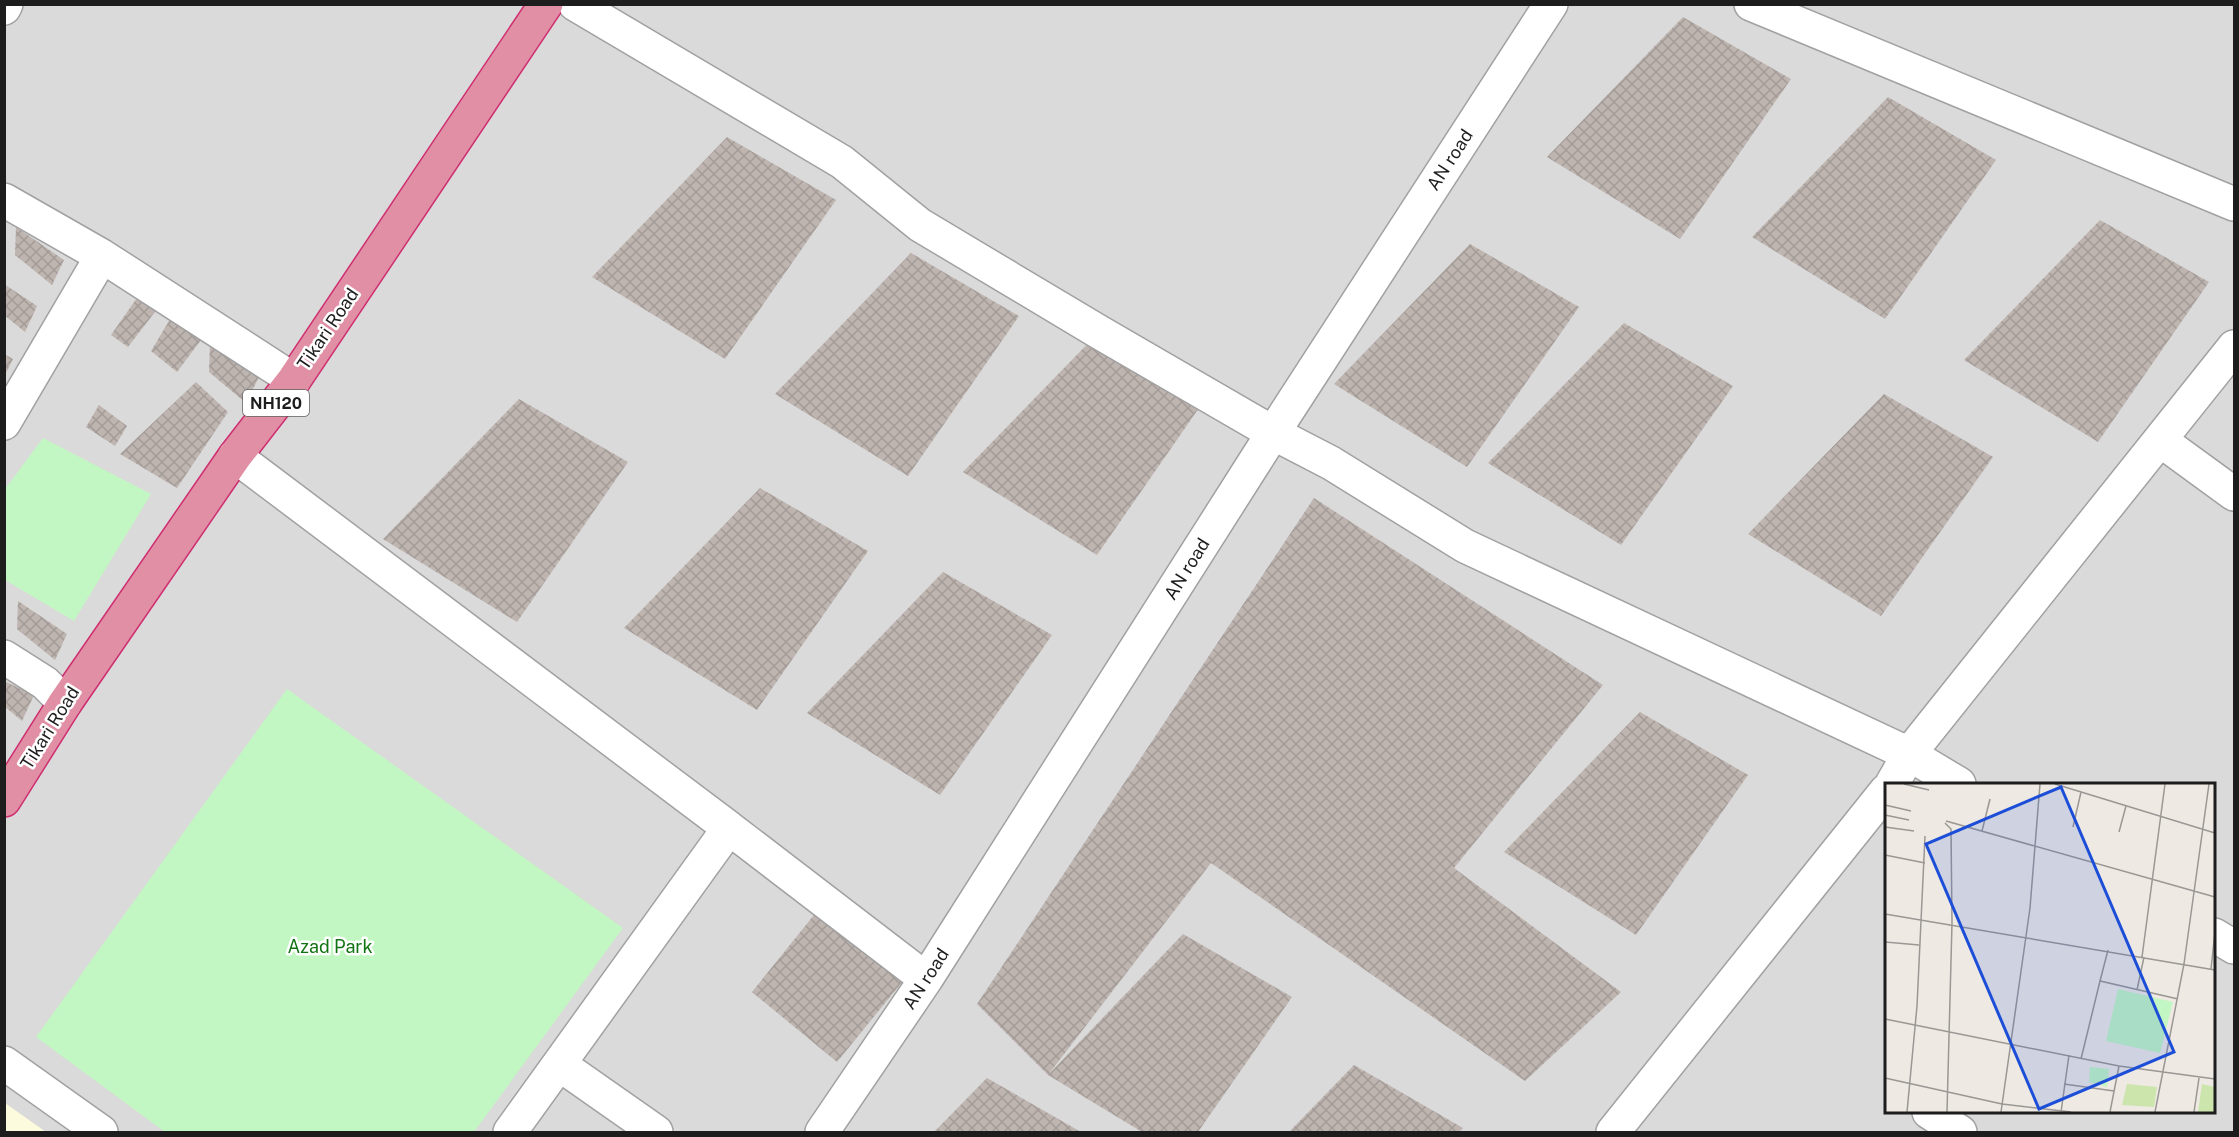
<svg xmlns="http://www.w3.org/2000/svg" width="2239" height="1137" font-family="'Public Sans',sans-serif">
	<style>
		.residential { fill: #dbdada; fill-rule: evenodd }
		.education { fill: #fdfbdd }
		.park { fill: #c2f6c2 }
		.building { fill: url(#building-cross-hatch) }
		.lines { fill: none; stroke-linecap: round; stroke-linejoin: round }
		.minor-casing { stroke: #a1a1a1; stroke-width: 36 }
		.highway-casing { stroke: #ce2e70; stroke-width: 36 }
		.minor { stroke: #fff; stroke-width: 33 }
		.highway { stroke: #e18fa4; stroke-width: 33 }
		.labels { text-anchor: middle; stroke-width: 5; stroke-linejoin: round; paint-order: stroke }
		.shield { fill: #fff; stroke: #616161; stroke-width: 1.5 }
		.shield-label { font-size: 16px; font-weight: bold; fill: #1d1d1d }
		.street-label { font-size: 18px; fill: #1d1d1d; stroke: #fff }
		.park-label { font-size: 18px; fill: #117412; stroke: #fff }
		.inset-road { fill: none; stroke: #9a9794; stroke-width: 1.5 }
		.view { fill: #1d4ed8; fill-opacity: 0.15; stroke: #1d4ed8; stroke-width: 3 }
		.inset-edge { fill: none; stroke: #1d1d1d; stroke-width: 3 }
	</style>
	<defs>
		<pattern id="building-cross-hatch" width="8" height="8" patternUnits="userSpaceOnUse" patternTransform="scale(1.5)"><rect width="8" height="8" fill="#beb5b0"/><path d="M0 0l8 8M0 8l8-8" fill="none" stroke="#a39b97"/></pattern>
	</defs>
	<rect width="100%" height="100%" fill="#eee9e3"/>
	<path class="residential" d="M 5,5 L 2234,5 L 2234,1132 L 5,1132 ZM 1886,784 L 2214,784 L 2214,1112 L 1886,1112 Z"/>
	<path class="education" d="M 5,1103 L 46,1132 L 5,1132 Z"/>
	<path class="park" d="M 43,438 L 151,494 L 74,621 L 5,580 L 5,489 Z
		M 287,689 L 623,928 L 474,1132 L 165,1132 L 36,1037 Z"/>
	<path class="building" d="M 1683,17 L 1791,79 L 1680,239 L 1547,157 Z
		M 1888,97 L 1996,160 L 1885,319 L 1752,237 Z
		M 727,137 L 836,200 L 725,359 L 592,277 Z
		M 2100,220 L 2209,282 L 2098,442 L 1964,360 Z
		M 16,227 L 64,260 L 52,285 L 15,255 Z
		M 1470,244 L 1579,307 L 1467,467 L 1334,384 Z
		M 911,253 L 1019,316 L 908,476 L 775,394 Z
		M 4,284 L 37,306 L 25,332 L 4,315 Z
		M 139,295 L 158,308 L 128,347 L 111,335 Z
		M 172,316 L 201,340 L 177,372 L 151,351 Z
		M 1624,323 L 1733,386 L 1621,545 L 1488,463 Z
		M 1099,332 L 1208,395 L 1097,555 L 963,472 Z
		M 210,344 L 259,377 L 246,403 L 209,372 Z
		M 4,354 L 13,359 L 4,377 Z
		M 196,382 L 228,412 L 177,488 L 120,454 Z
		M 1884,394 L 1993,457 L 1881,616 L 1748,534 Z
		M 519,399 L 628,462 L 517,622 L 383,539 Z
		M 99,405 L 127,426 L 115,446 L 86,427 Z
		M 760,488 L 868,551 L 757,710 L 624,628 Z
		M 1314,498 L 1603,685 L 1454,868 L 1621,992 L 1525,1081 L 1211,863 L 1048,1075 L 1183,934 L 1292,997 L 1198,1132 L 1142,1132 L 1048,1075 L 977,1004 Z
		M 943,572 L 1052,635 L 940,795 L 807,713 Z
		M 18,601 L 67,634 L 55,660 L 17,629 Z
		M 4,681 L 34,695 L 22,721 L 4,706 Z
		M 1640,712 L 1748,775 L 1636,935 L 1504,852 Z
		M 818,910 L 903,981 L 837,1062 L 752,992 Z
		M 1354,1065 L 1463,1128 L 1459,1132 L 1289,1132 Z
		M 987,1078 L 1081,1132 L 934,1132 Z"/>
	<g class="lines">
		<g class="minor-casing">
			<path id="minor" d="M 575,4 L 842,162 L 920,225 L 1099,332 L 1273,433 L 1331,463 L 1465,546 L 1909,754 L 1959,784
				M 1751,4 L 2234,204
				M 4,8 L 6,4
				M 4,200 L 102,256 L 294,380
				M 4,423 L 102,256
				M 2160,440 L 2234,494
				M 235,456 L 729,828 L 510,1132
				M 4,657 L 45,683 L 65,703
				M 1892,784 L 1909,754 L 2234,347
				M 729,828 L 926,979
				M 2214,935 L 2234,947
				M 4,1063 L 101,1132
				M 559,1064 L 656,1132
				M 1929,1112 L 1960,1132
				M 822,1132 L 926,979 L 1273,433 L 1551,4
				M 1613,1132 L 1886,791"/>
		</g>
		<g class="highway-casing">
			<path id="highway" d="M 4,800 L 65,703 L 235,456 L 294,380 L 546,4"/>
		</g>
		<use href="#minor" class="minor"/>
		<use href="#highway" class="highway"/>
	</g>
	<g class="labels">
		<rect class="shield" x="243" y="390" width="66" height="26" rx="4.5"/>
		<g class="shield-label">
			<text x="276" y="409">NH120</text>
		</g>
		<g class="street-label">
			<text transform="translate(1450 160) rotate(-57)" y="6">AN road</text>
			<text transform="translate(328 329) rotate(-56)" y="6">Tikari Road</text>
			<text transform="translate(1187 569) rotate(-58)" y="6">AN road</text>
			<text transform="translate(50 728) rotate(-58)" y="6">Tikari Road</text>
			<text transform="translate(926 979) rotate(-57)" y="6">AN road</text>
		</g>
		<g class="park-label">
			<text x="330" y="953">Azad Park</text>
		</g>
	</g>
	<g transform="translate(1885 783)">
		<rect width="330" height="330" fill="#eee9e3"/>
		<path d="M 242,301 L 272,304 L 269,324 L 237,322 ZM 317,301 L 330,304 L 330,329 L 313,329 Z" fill="#cce5ac"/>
		<path d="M 233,206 L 288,219 L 275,270 L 221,258 ZM 205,284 L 224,286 L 222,304 L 204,299 Z" fill="#c2f6c2"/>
		<path class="inset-road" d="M 19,1 L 44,7M 170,1 L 330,50M 0,22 L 26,28M 0,32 L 24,37M 61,38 L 330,114M 60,40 L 66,46 L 67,140 L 62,329M 0,44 L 29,48M 188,44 L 196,9M 97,48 L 105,16M 234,49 L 241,23M 0,72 L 40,80M 0,131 L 330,187M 0,159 L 34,162M 257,174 L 280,1M 326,186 L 330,149M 215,198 L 223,167M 252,207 L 259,174M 0,236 L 234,283 L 330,296M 196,276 L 215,198 L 293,216M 0,295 L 117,321 L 186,329M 179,301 L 229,308M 22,329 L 32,223 L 40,53M 116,329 L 145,125 L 155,1M 176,329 L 184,272M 225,329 L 234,283M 270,329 L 299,181 L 324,1M 309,329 L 314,295"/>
		<path class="view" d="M 176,4 L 289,269 L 154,326 L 41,61 Z"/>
		<rect width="330" height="330" class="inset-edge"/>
	</g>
	<rect width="2239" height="1137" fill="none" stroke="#1d1d1d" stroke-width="12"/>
</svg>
